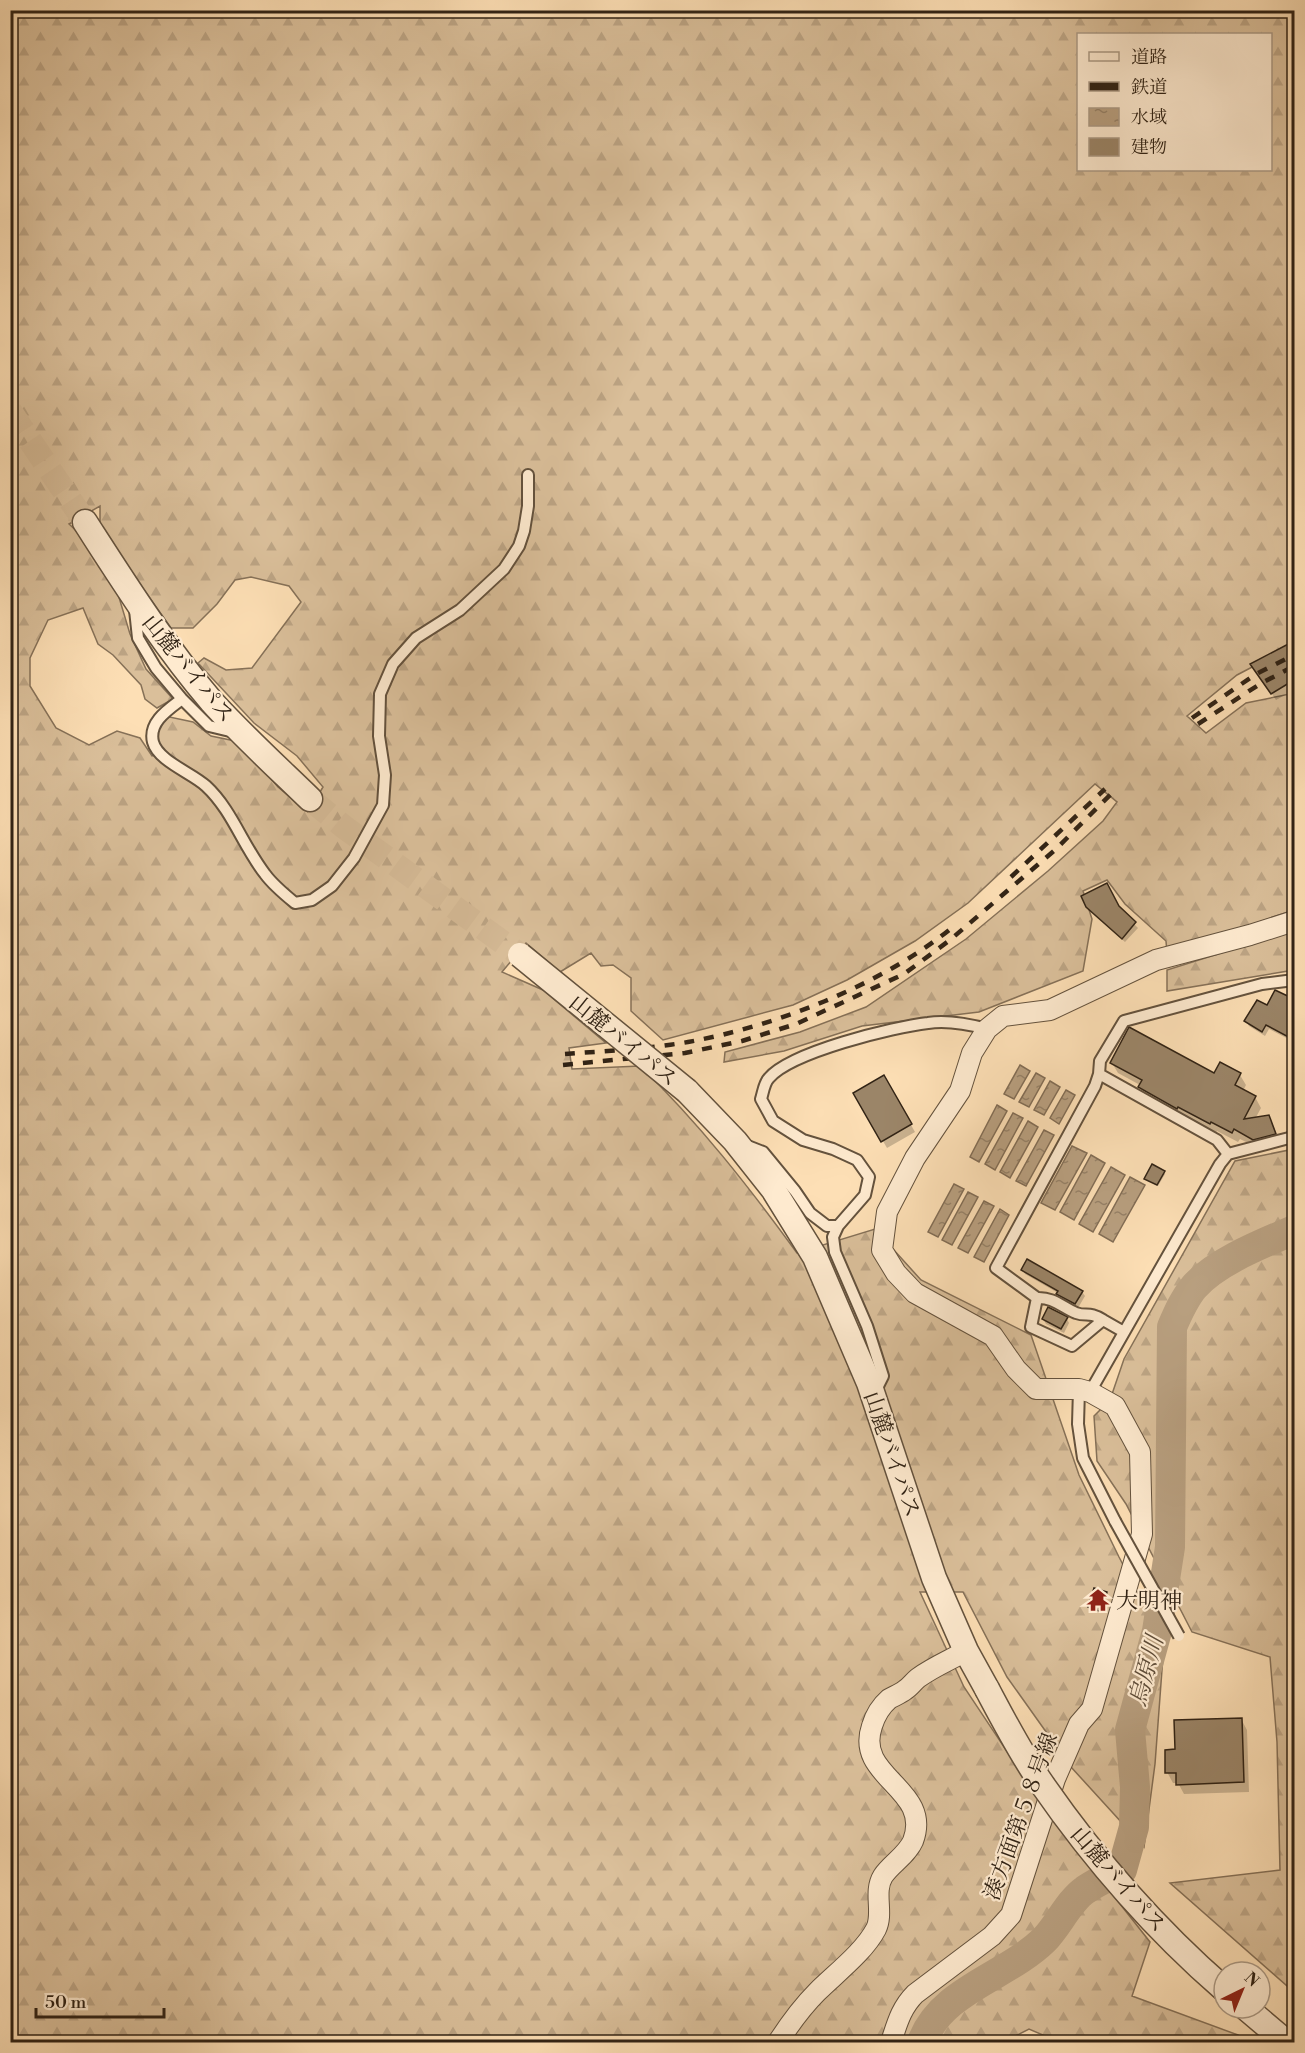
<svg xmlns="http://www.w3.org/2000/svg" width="1305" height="2053" font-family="'Libre Bodoni','Noto Serif JP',serif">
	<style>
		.forest { fill: url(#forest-firs); stroke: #867158; stroke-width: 1.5; fill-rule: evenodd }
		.water { fill: url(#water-ripples); stroke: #826d55; stroke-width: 1.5 }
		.shadow { fill: #0003 }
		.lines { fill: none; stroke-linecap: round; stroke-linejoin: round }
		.river { stroke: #b89f7f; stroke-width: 30 }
		.building { fill: #9b8568; stroke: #312315; stroke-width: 1.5 }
		.tertiary-tunnel { stroke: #d4b995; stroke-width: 24; stroke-dasharray: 24 12; stroke-linecap: butt }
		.service-casing { stroke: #64523d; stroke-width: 14 }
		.minor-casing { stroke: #64523d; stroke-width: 22 }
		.tertiary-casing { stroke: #64523d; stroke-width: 27 }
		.service { stroke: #feeacf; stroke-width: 10 }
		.minor { stroke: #feeacf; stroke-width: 20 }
		.tertiary { stroke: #feeacf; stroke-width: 24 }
		.rail { stroke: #312315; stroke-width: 4.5; stroke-dasharray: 10 10; stroke-linecap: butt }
		.service-bridge-casing { stroke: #64523d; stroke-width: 14; stroke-linecap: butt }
		.tertiary-bridge-casing { stroke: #64523d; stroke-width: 27; stroke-linecap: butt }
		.service-bridge { stroke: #feeacf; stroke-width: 10 }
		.tertiary-bridge { stroke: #feeacf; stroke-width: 24 }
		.labels { text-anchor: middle; stroke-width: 4.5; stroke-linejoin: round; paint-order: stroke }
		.street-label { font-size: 22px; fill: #312315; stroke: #feeacf }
		.poi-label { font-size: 22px; fill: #312315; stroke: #feeacf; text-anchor: start }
		.water-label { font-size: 24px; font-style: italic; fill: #604e3a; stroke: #feeacf }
	</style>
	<defs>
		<pattern id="forest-firs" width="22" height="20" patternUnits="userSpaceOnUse" patternTransform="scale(1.5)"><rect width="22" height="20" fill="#dabf9a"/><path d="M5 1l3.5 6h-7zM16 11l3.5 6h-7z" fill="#bca484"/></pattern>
		<pattern id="water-ripples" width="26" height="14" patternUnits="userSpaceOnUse" patternTransform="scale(1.5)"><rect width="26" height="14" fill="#b89f7f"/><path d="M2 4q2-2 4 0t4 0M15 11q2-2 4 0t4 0" fill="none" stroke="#968167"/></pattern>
	</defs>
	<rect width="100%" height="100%" fill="#fddfb5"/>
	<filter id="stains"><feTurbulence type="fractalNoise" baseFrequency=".00333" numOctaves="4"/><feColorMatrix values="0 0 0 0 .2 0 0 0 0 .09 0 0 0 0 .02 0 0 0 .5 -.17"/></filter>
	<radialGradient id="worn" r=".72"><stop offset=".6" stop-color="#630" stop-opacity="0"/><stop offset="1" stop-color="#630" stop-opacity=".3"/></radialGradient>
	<path class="forest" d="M 11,11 L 1294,11 L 1294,645 L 1237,675 L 1187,716 L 1206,733 L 1246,703 L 1290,694 L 1294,697 L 1294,910 L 1167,953 L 1166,941 L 1125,904 L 1107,880 L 1083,891 L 1092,919 L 1083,971 L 979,1012 L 862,1026 L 784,1051 L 724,1062 L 725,1052 L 800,1032 L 866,1007 L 966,939 L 1048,871 L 1103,821 L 1117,802 L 1095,784 L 968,903 L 915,941 L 847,980 L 793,1005 L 663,1040 L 631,1011 L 631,978 L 613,965 L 601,966 L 591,953 L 560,972 L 526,943 L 502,972 L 543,990 L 606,1043 L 569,1048 L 572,1069 L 640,1066 C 699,1123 749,1187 797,1253 L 875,1229 L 921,1280 L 1031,1335 L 1079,1475 L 1119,1557 L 1164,1643 L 1155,1764 L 1144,1847 L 1071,1767 L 1007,1677 L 963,1592 L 920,1592 L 964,1687 L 1020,1771 L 1083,1857 L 1150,1942 L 1132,1996 L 1238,2035 L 1248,2042 L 1059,2042 L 1029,2029 L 1004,2042 L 11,2042 ZM 1078,34 L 1270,34 L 1270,170 L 1078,170 ZM 100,506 L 100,528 L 171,628 L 193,628 L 217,604 L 235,580 L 251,577 L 289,586 L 301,602 L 252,668 L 226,670 L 204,658 L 198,663 L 254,723 L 297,756 L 323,787 L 308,812 L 278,787 L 240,742 L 211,736 L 193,722 L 165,716 L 153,735 L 161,754 L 152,756 L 140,738 L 117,731 L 89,745 L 56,728 L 30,686 L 30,658 L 48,620 L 83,608 L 98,644 L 113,655 L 141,685 L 145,699 L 157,708 L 173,699 L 146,669 L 130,634 L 118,594 L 87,541 L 69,524 Z
		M 1294,930 L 1294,970 L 1167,991 L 1167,970 Z
		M 1294,1149 L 1294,1992 L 1170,1883 L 1280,1870 L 1277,1742 L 1270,1657 L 1192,1632 L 1126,1504 L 1097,1461 L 1094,1416 L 1110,1400 L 1124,1359 L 1235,1161 Z"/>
	<path class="water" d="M 1020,1065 L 1030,1071 L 1014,1099 L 1004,1094 Z
		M 1036,1073 L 1045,1078 L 1029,1107 L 1019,1102 Z
		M 1050,1081 L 1060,1087 L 1044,1115 L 1034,1110 Z
		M 1066,1090 L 1075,1095 L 1059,1124 L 1050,1118 Z
		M 997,1105 L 1007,1111 L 979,1162 L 970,1157 Z
		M 1013,1113 L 1023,1118 L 995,1170 L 985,1164 Z
		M 1028,1121 L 1038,1127 L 1010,1178 L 1000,1172 Z
		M 1044,1130 L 1054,1135 L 1026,1186 L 1016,1181 Z
		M 1072,1146 L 1087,1153 L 1055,1210 L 1041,1203 Z
		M 1091,1155 L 1105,1163 L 1074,1220 L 1060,1212 Z
		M 1111,1167 L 1125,1175 L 1093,1232 L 1079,1224 Z
		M 1130,1177 L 1145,1185 L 1113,1242 L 1099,1234 Z
		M 954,1184 L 964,1189 L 938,1237 L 928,1232 Z
		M 968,1192 L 978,1197 L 952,1245 L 942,1240 Z
		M 984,1201 L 994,1206 L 968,1253 L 958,1248 Z
		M 1000,1209 L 1009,1215 L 984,1262 L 974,1257 Z"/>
	<path class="shadow" d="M 1294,642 L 1294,690 L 1276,700 L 1252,664 Z
		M 1083,897 L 1118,908 L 1138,928 L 1125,942 L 1091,912 Z
		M 1294,989 L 1294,1042 L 1269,1029 L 1265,1036 L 1249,1026 L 1246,1021 L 1268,1008 L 1289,998 Z
		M 1112,1063 L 1214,1075 L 1221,1064 L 1240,1075 L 1246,1085 L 1243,1091 L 1255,1097 L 1261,1108 L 1255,1119 L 1269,1116 L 1281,1144 L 1260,1149 L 1240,1139 L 1238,1142 L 1217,1131 L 1216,1133 L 1146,1097 L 1140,1087 L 1140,1085 L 1118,1073 Z
		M 884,1077 L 915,1132 L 887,1148 L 855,1093 Z
		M 1163,1172 L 1165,1174 L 1158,1186 L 1147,1180 Z
		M 1023,1270 L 1082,1292 L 1085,1296 L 1078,1308 L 1060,1299 L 1058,1293 L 1025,1274 Z
		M 1043,1319 L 1067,1319 L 1069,1323 L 1064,1333 L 1046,1324 Z
		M 1106,1593 L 1102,1613 L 1090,1609 L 1089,1607 Z
		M 1241,1719 L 1247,1730 L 1249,1792 L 1184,1794 L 1178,1783 L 1173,1783 L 1167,1772 L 1177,1751 Z"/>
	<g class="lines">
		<path class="river" d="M 922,2042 C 941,1990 1006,1977 1044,1940 C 1058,1926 1069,1901 1085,1890 C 1096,1882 1110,1876 1122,1870 L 1134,1827 L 1135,1787 L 1130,1730 L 1157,1631 L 1170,1547 L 1172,1327 C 1178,1313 1184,1299 1194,1287 C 1217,1261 1264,1243 1294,1230"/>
	</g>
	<path class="building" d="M 1294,641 L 1294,680 L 1271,694 L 1250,664 Z
		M 1107,883 L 1119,906 L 1136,922 L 1122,939 L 1086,907 L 1081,896 Z
		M 1275,990 L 1294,999 L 1294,1040 L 1266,1025 L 1262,1032 L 1244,1021 L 1257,1000 L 1267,1005 Z
		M 1129,1027 L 1214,1073 L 1220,1062 L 1241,1073 L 1235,1085 L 1256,1096 L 1244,1119 L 1269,1115 L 1276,1134 L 1253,1140 L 1234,1129 L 1232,1133 L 1211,1122 L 1210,1124 L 1178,1107 L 1177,1109 L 1138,1087 L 1142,1080 L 1110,1063 Z
		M 884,1075 L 912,1124 L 881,1142 L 853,1093 Z
		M 1152,1164 L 1165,1171 L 1157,1185 L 1144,1179 Z
		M 1027,1259 L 1083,1291 L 1075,1304 L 1056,1294 L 1058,1291 L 1021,1270 Z
		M 1048,1307 L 1068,1317 L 1061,1329 L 1042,1319 Z
		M 1094,1588 L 1107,1592 L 1102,1612 L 1088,1607 Z
		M 1242,1718 L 1244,1782 L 1176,1785 L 1176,1773 L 1165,1773 L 1165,1750 L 1175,1749 L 1174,1720 Z"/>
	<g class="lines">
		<path class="tertiary-tunnel" d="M 10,411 L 85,522
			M 310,799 L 344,827 L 520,955"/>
		<g class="service-casing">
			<path id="service" d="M 135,610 L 138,638 L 156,668 L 182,699 L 209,726 L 234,732
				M 182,699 C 169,709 148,722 153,742 C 158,761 192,773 206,786 C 232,810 243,846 265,874 C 273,885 284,894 295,903 L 312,900 L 332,886 L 354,858 L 383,805 L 385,775 L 379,736 L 380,694 L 393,664 L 416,638 L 460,610 L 504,569 L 519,546 L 524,531 L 528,506 L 528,475
				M 1099,1074 L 1217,1140 L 1228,1154
				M 745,1145 L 763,1152 L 795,1191 L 810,1213 L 827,1226 L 838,1226
				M 1037,1298 C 1053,1297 1062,1307 1076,1313 C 1087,1317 1089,1311 1103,1320
				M 1124,1332 L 1103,1320 L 1072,1346 L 1031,1327 L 1037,1298 L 996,1268 L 1095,1086 L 1099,1074 L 1100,1061 L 1124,1021 L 1262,984 L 1294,980
				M 1079,1389 L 1078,1424 L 1083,1458 L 1115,1521
				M 875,1392 L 883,1376 L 867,1326 L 835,1252 L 833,1237 L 838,1226 L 865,1195 L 869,1177 L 857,1160 L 833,1149 L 803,1140 L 773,1121 L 761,1099 C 763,1093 764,1083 769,1078 C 791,1052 893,1027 928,1023 C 948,1020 968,1024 987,1029
				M 1090,1392 L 1220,1164 L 1228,1154 L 1289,1138 L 1294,1135"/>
		</g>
		<g class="minor-casing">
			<path id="minor" d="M 778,2042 C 789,2025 802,2007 817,1992 C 835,1974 864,1952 876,1929 C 884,1913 873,1892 883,1876 C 891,1864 907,1855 913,1841 C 933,1788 854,1778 872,1726 C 875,1716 881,1706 889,1699 C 894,1696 900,1694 905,1690 C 910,1687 913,1682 918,1678 C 933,1667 950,1660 966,1651
				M 891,2042 C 897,2024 901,2008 915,1994 L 992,1936 L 1011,1915 L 1055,1779 L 1079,1724 L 1092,1709 L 1142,1534 L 1140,1452 L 1115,1406 L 1090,1392 L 1079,1389 L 1036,1389 L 1016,1369 L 993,1336 L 915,1293 L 896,1273 L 882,1250 L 887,1212 L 915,1158 L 960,1091 L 972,1053 L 987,1029 L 1003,1016 L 1050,1010 L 1156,960 L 1250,935 L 1294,921"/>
		</g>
		<g class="tertiary-casing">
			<path id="tertiary" d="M 85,522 C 125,584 164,646 212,702 C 243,736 277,767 310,799
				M 687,1091 L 735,1141 L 773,1189 L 815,1257 L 869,1383 L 934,1578 L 966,1651 L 987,1689
				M 1246,2008 L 1286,2042"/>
		</g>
		<use href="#service" class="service"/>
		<use href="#minor" class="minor"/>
		<use href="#tertiary" class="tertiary"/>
		<path class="rail" d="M 1192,718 L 1256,674 L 1294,655
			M 1198,724 L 1260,684 L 1294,666
			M 1011,877 L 1105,789
			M 565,1054 C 605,1051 647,1049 688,1042 C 777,1026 884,984 954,926
			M 563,1065 L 685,1053 L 742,1041 L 796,1024 L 904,974 L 950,940 L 1055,850 L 1114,791"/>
		<g class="service-bridge-casing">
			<path id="service-bridge" d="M 1115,1521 L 1179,1636"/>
		</g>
		<g class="tertiary-bridge-casing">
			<path id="tertiary-bridge" d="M 520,955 L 687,1091
				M 987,1689 C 1004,1721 1021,1754 1042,1784 C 1094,1859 1155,1929 1224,1989"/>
		</g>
		<use href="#service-bridge" class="service-bridge"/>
		<use href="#tertiary-bridge" class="tertiary-bridge"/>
	</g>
	<defs>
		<g id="temple-bare" transform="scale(1.8)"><path d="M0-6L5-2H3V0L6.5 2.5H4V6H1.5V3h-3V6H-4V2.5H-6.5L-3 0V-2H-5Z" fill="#8f2418" stroke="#feeacf" stroke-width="2.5" paint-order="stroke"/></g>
	</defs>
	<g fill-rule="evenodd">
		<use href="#temple-bare" x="1098" y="1600"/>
	</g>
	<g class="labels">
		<g class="street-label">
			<text transform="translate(189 668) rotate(51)" y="8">山麓バイパス</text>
			<text transform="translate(624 1040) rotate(39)" y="8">山麓バイパス</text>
			<text transform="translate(893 1454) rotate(71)" y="8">山麓バイパス</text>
			<text transform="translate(1020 1816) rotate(-70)" y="8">湊方面第５８号線</text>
			<text transform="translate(1119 1879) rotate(49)" y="8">山麓バイパス</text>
		</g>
		<g class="poi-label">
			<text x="1116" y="1608">大明神</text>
		</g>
		<g class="water-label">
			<text transform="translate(1146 1671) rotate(-75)" y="8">烏原川</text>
		</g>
	</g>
	<rect width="1305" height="2053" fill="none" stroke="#fddfb5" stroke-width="36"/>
	<rect x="12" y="12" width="1281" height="2029" fill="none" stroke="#312315" stroke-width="3"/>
	<rect x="18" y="18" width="1269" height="2017" fill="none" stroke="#312315" stroke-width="1.5"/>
	<rect x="1077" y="33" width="195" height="138" fill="#feeacf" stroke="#ac9a85" stroke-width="1.5"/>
	<rect x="1089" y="52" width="30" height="9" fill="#feeacf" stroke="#ac9a85" stroke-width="1.5"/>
	<text x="1131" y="63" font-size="18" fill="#312315">道路</text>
	<rect x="1089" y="82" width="30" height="9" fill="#312315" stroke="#ac9a85" stroke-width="1.5"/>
	<text x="1131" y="93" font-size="18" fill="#312315">鉄道</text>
	<rect x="1089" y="108" width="30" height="18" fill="url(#water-ripples)" stroke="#ac9a85" stroke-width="1.5"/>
	<text x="1131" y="123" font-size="18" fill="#312315">水域</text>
	<rect x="1089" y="138" width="30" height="18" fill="#9b8568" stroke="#ac9a85" stroke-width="1.5"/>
	<text x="1131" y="153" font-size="18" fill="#312315">建物</text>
	<g transform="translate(1242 1990) rotate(43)"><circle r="28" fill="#feeacf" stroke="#ac9a85" stroke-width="1.5"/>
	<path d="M0-4.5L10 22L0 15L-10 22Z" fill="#8f2418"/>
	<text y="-9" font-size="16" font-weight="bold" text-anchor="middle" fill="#312315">N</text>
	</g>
	<path d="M36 2008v9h128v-9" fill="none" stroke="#312315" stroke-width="3"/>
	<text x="45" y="2008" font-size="18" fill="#312315" stroke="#feeacf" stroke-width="4.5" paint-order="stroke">50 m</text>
	<rect width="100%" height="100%" filter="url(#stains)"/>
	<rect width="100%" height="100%" fill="url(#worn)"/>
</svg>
